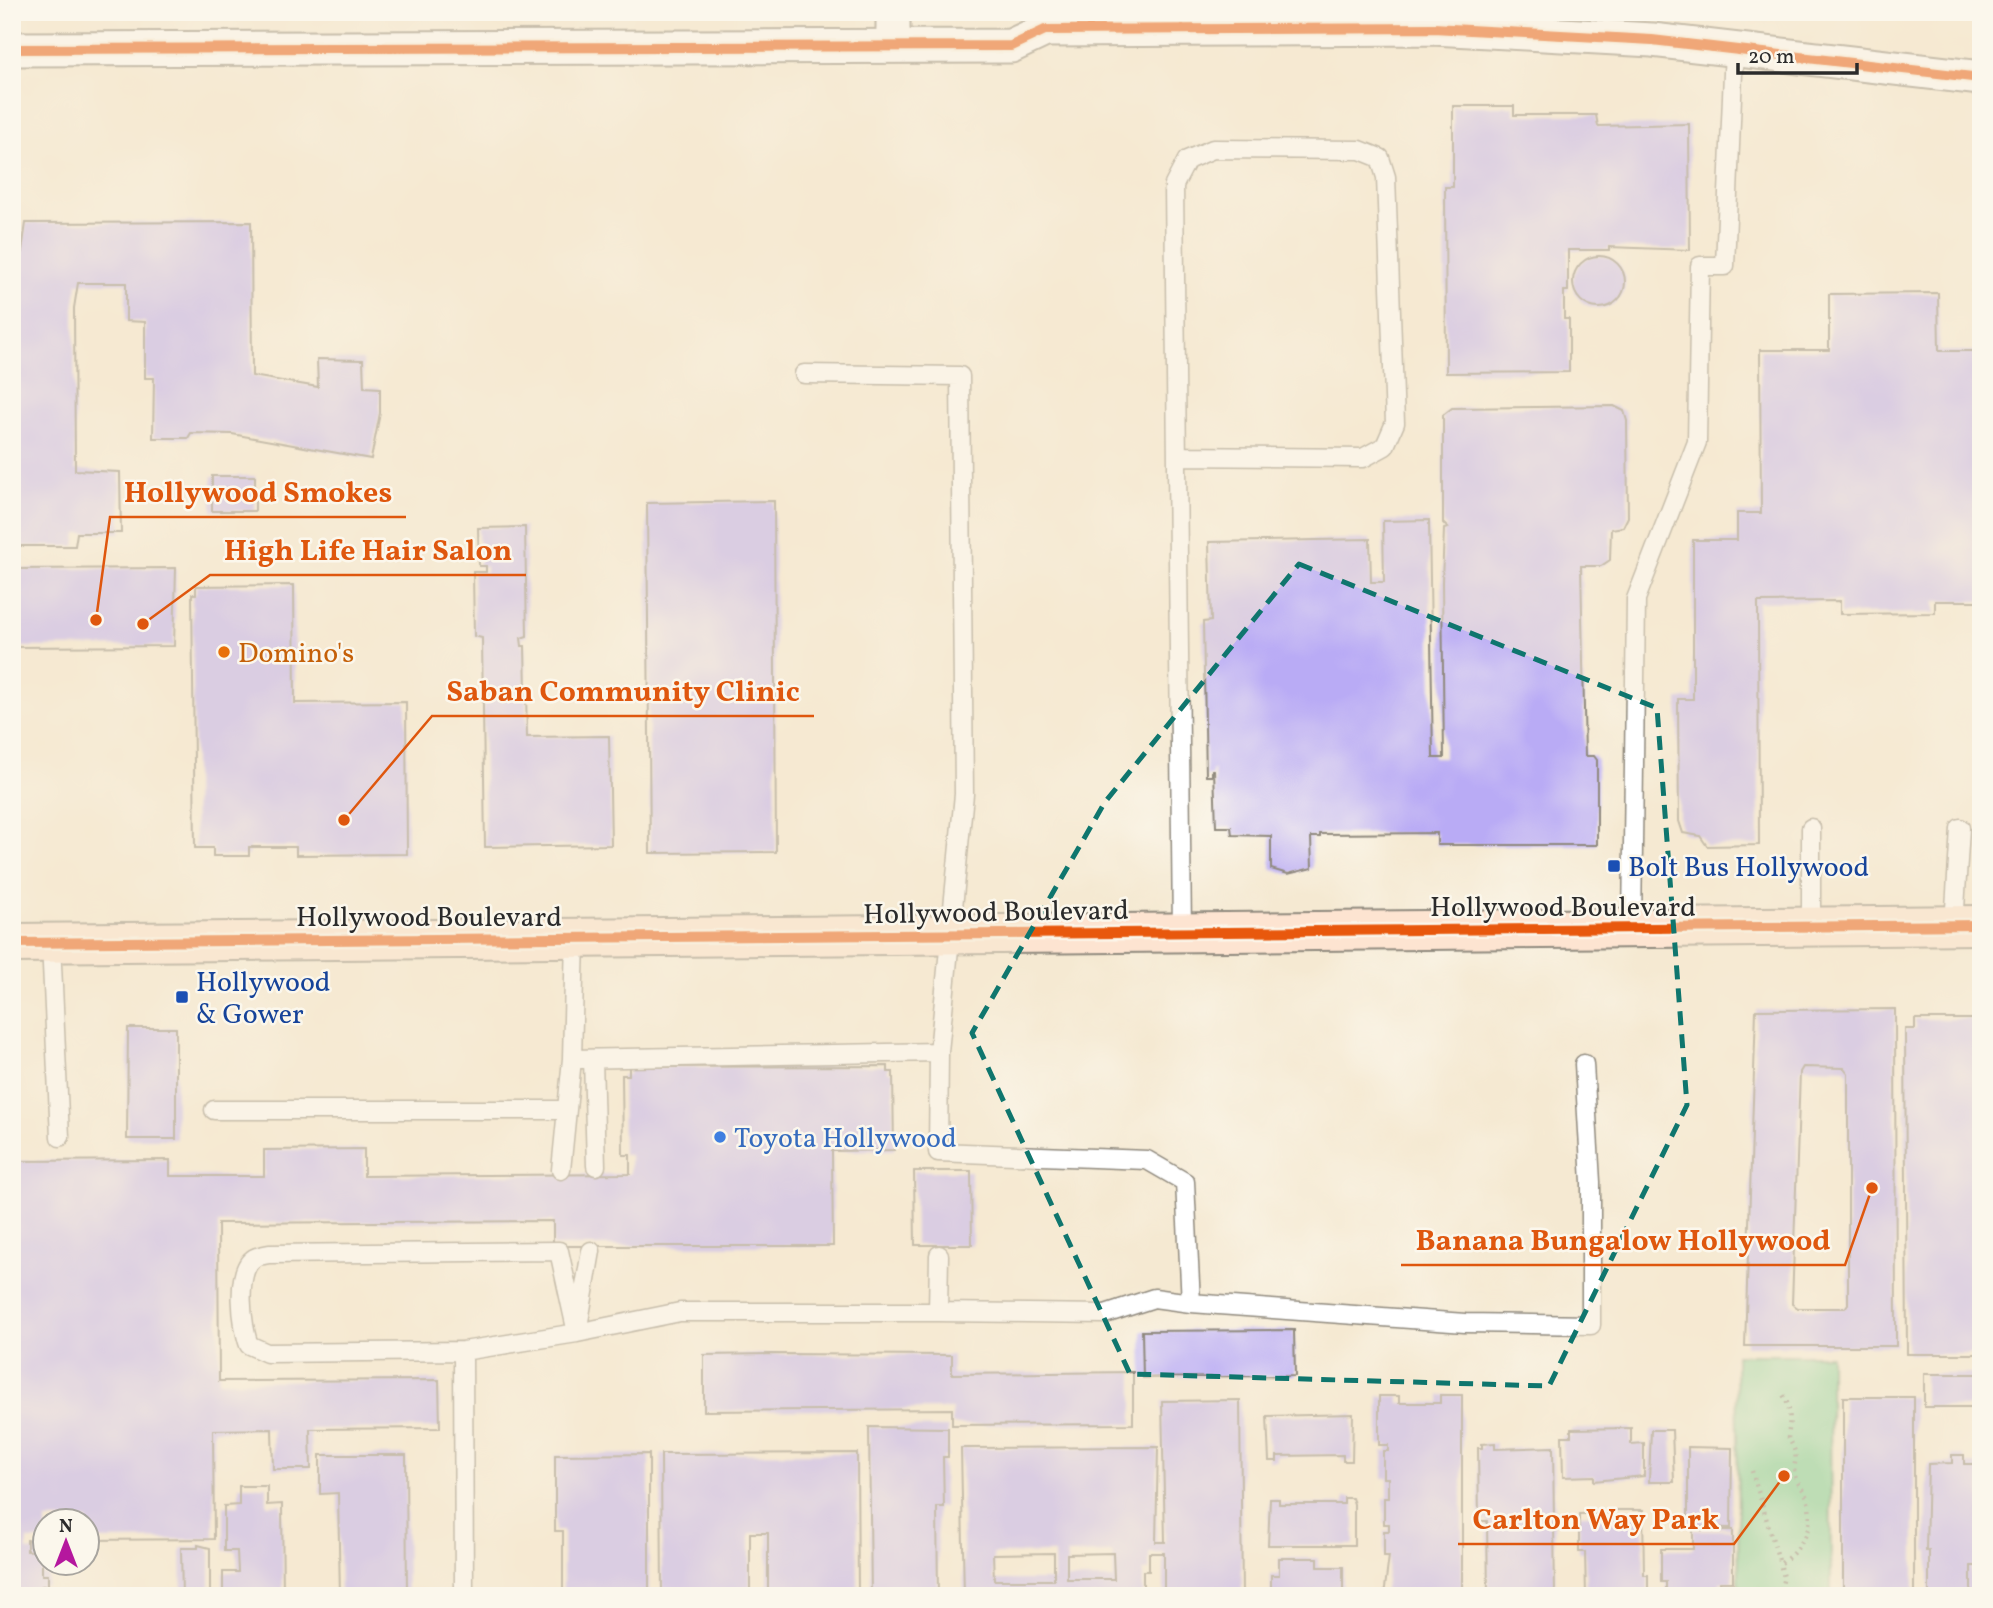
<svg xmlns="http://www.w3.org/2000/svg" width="1993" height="1608" font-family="Vollkorn,serif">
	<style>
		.green { fill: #7acf93; stroke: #527d5f; stroke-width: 2 }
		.building { fill: #b9abf5; fill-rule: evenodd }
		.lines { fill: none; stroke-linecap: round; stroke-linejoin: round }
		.service-casing { stroke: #908a7e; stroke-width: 21 }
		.minor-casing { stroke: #908a7e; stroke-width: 37 }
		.secondary-casing { stroke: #908a7e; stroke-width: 42 }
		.path { stroke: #908a7e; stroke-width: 4.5; stroke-dasharray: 2 5; stroke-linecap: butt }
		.service { stroke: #fff; stroke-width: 18 }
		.minor { stroke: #fff; stroke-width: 33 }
		.secondary { stroke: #fde4d1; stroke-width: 38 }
		.cycleway-casing { stroke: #fbf7ec; stroke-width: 15 }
		.cycleway { stroke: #e8590c; stroke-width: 10 }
		.marked { fill: none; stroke: #0f766e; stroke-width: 5; stroke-dasharray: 14 9; stroke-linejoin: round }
		.food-dot { fill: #e8710a; stroke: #fbf7ec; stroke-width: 2.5 }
		.transit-dot { fill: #1a4fb4; stroke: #fbf7ec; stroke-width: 2.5 }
		.shop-dot { fill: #3f7fe0; stroke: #fbf7ec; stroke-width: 2.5 }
		.labels { text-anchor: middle; stroke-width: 5; stroke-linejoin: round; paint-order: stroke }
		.food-label { font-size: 28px; fill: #c56008; stroke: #fbf7ec; text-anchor: start }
		.transit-label { font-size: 28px; fill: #164399; stroke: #fbf7ec; text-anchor: start }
		.street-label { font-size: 28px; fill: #2b2b2b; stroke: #fbf7ec }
		.shop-label { font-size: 28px; fill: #366cbe; stroke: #fbf7ec; text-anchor: start }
		.leader { fill: none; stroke: #df570e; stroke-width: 2.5 }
		.callout-dot { fill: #df570e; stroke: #fbf7ec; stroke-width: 2.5 }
		.callout-label { font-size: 30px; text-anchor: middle; font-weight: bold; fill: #df570e; stroke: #fbf7ec; stroke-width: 5; stroke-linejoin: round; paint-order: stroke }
	</style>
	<rect width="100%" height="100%" fill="#fbf7ec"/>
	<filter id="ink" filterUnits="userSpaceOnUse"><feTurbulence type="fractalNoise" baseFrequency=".0143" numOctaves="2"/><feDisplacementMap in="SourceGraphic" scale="14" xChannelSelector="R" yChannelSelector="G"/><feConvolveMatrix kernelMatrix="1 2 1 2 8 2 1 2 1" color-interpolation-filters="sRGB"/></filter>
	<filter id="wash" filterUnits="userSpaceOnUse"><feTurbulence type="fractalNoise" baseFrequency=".00686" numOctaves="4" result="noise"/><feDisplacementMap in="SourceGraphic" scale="28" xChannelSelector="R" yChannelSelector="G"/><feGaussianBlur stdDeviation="1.57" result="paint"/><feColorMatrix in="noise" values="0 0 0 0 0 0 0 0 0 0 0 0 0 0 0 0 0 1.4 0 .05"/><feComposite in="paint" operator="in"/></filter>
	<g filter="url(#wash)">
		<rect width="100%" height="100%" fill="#f5e9d2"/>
		<path class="green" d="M 1736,1355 L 1830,1355 L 1831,1596 L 1739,1596 Z"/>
		<g id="blocks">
			<path class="building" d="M 1453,106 L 1514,106 L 1514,115 L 1596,115 L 1598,126 L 1689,124 L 1690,250 L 1609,247 L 1609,250 L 1568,250 L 1568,291 L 1564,291 L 1564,319 L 1569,319 L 1569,372 L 1446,373 L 1445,187 L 1453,187 Z
				M 251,222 L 252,376 L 318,387 L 317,359 L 363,360 L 364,387 L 380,388 L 380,413 L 371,459 L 232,434 L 191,433 L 188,438 L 153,438 L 154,378 L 145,378 L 145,322 L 126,321 L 126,283 L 78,283 L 74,308 L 75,470 L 120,472 L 121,533 L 77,533 L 75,546 L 16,546 L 14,306 L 26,223 Z
				M1573 282a26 26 0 1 1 52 0a26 26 0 1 1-52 0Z
				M 1938,293 L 1939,351 L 1981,351 L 1981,601 L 1935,601 L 1935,613 L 1840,614 L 1840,601 L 1758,602 L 1759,845 L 1707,846 L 1700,836 L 1683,833 L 1679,821 L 1678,699 L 1693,699 L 1693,540 L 1737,540 L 1737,513 L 1761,513 L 1760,350 L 1829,350 L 1829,294 Z
				M 1614,406 L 1624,411 L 1627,421 L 1628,517 L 1623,527 L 1611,529 L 1610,560 L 1601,566 L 1581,566 L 1585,756 L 1594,756 L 1597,760 L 1597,845 L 1437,845 L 1437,833 L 1320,834 L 1320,837 L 1311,837 L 1312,868 L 1288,874 L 1271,869 L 1271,836 L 1232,835 L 1231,827 L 1216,827 L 1214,770 L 1212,770 L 1212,776 L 1206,776 L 1203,622 L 1211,621 L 1209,542 L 1370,539 L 1371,582 L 1384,582 L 1383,521 L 1429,520 L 1433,758 L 1444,758 L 1442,582 L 1444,529 L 1448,528 L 1443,523 L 1443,415 L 1452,408 Z
				M 212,476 L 255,476 L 255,511 L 212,511 Z
				M 774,501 L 776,852 L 650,853 L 647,503 Z
				M 525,527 L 527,636 L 521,638 L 522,646 L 525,646 L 527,737 L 609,736 L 611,845 L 485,847 L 482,638 L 474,636 L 473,572 L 486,572 L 486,566 L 479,566 L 478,528 Z
				M 176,568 L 174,646 L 12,647 L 12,569 Z
				M 294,585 L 295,703 L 406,702 L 407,854 L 296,855 L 296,847 L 249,847 L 249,856 L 213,856 L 213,848 L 195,848 L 192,594 L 196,594 L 196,586 Z
				M 1895,1009 L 1896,1346 L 1745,1346 L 1756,1010 ZM 1803,1067 L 1844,1068 L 1848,1073 L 1848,1304 L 1845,1308 L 1798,1308 L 1792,1304 L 1800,1072 Z
				M 1915,1019 L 1981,1019 L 1981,1354 L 1907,1354 L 1905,1029 L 1915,1029 Z
				M 128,1028 L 176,1028 L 176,1139 L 127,1139 Z
				M 888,1066 L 888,1072 L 893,1072 L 894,1150 L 832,1151 L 833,1246 L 553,1246 L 553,1221 L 218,1223 L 219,1381 L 439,1380 L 440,1428 L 310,1429 L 311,1469 L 273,1469 L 272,1429 L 213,1430 L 214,1539 L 88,1540 L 88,1520 L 46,1520 L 46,1540 L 27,1540 L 27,1551 L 42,1550 L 42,1575 L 48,1575 L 48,1586 L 42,1586 L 42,1596 L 12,1596 L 12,1161 L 170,1160 L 170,1176 L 264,1176 L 264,1150 L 364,1149 L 364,1176 L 630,1174 L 630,1155 L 623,1155 L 622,1075 L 629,1075 L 629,1067 Z
				M 914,1171 L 971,1171 L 972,1245 L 915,1245 Z
				M 1294,1330 L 1295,1376 L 1143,1378 L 1142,1331 Z
				M 771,1354 L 952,1355 L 952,1374 L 1133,1372 L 1133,1424 L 952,1425 L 952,1409 L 704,1411 L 704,1355 Z
				M 1924,1374 L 1981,1374 L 1981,1407 L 1924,1407 Z
				M 1440,1395 L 1462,1395 L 1462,1596 L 1384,1596 L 1389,1556 L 1384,1556 L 1384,1531 L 1389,1531 L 1389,1524 L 1384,1524 L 1384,1498 L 1388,1498 L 1388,1478 L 1383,1478 L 1383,1451 L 1388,1451 L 1388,1445 L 1379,1445 L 1379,1396 L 1399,1396 L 1399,1403 L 1440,1403 Z
				M 1843,1397 L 1914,1397 L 1914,1596 L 1843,1596 Z
				M 1240,1400 L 1242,1596 L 1164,1596 L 1164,1553 L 1149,1553 L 1149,1571 L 1143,1571 L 1143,1596 L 964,1596 L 961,1448 L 1158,1447 L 1156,1542 L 1165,1542 L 1162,1401 ZM 1054,1553 L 1054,1580 L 994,1580 L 993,1554 ZM 1113,1553 L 1114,1579 L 1067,1579 L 1067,1554 Z
				M 1353,1414 L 1352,1461 L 1343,1461 L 1343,1455 L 1277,1456 L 1277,1461 L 1269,1461 L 1267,1416 Z
				M 869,1427 L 948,1428 L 948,1457 L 943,1457 L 944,1507 L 937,1507 L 938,1596 L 871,1596 Z
				M 1631,1428 L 1631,1444 L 1644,1443 L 1644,1476 L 1594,1481 L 1594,1476 L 1563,1477 L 1562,1436 L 1571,1436 L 1571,1429 Z
				M 1651,1430 L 1672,1430 L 1674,1482 L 1649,1482 Z
				M 1495,1443 L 1495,1449 L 1553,1447 L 1555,1596 L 1488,1596 L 1487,1521 L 1479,1521 L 1478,1448 L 1482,1448 L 1482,1444 Z
				M 1688,1447 L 1732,1448 L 1731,1528 L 1688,1527 Z
				M 857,1453 L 858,1596 L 768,1596 L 768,1533 L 750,1533 L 750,1596 L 662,1596 L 661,1454 Z
				M 649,1454 L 649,1596 L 563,1596 L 563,1531 L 555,1531 L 555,1455 Z
				M 320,1455 L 406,1455 L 407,1596 L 340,1596 L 338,1493 L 320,1494 Z
				M 1952,1455 L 1964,1455 L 1964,1464 L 1981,1464 L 1981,1566 L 1971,1566 L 1971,1596 L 1929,1596 L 1929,1551 L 1926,1551 L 1928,1464 L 1952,1463 Z
				M 239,1486 L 267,1486 L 267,1505 L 282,1504 L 283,1596 L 223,1596 L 223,1572 L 238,1572 L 237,1551 L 224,1551 L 224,1506 L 239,1505 Z
				M 1344,1498 L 1352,1498 L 1354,1504 L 1354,1545 L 1268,1545 L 1270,1499 L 1279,1499 L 1279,1504 L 1344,1504 Z
				M 1613,1510 L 1643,1510 L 1644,1575 L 1648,1575 L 1648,1596 L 1586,1596 L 1585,1552 L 1579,1552 L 1579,1514 L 1613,1513 Z
				M 1693,1530 L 1733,1530 L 1733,1582 L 1720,1582 L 1720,1596 L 1666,1596 L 1666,1582 L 1661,1582 L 1661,1549 L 1693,1549 Z
				M 198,1545 L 210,1548 L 210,1596 L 182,1596 L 181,1548 L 198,1548 Z
				M 1279,1558 L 1318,1558 L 1318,1567 L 1343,1567 L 1343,1596 L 1271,1596 L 1271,1575 L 1279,1575 Z"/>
		</g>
	</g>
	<g filter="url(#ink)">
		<use href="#blocks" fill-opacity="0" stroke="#908a7e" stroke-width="2"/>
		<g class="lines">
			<g class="service-casing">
				<path id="service" d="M 1179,456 L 1363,458 L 1385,446 L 1395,423 L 1386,177 L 1380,158 L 1360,150 L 1213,149 L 1187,160 L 1174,185 L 1182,932
					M 1811,828 L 1811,927
					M 1954,925 L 1960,828
					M 1632,928 L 1636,599 L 1697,442 L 1700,266 L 1725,266 L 1734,49
					M 575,938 L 572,1059 L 939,1052 L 964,794 L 960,376 L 804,374
					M 51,943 L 60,1137
					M 939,1052 L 938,1152 L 1147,1160 L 1185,1182 L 1191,1303 L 1465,1323 L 1591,1325 L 1591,1182 L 1584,1064
					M 593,1059 L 596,1166
					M 214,1110 L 566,1110
					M 561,1170 L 572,1059
					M 559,1251 L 577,1333 L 463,1351 L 267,1353 L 249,1345 C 242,1327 235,1272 253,1259 C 256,1256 264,1255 269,1254 Z
					M 591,1251 L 577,1333 L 680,1312 L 938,1312
					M 939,1255 L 938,1312 L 1105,1314 L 1154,1298 L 1191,1303
					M 463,1351 L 464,1596"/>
			</g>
			<g class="minor-casing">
				<path id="minor" d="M 893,12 L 893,44
					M 12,49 L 1011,46 L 1045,30 L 1433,28 L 1652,40 L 1981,78"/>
			</g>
			<g class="secondary-casing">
				<path id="secondary" d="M 12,943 L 1981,925"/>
			</g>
			<path class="path" d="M 1752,1471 L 1780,1564
				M 1779,1596 L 1784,1577 L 1780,1564 C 1802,1548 1816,1528 1807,1498 C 1805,1491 1799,1486 1796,1479 C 1790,1462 1803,1460 1788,1438 C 1790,1422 1792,1406 1781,1392"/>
			<use href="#service" class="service"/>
			<use href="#minor" class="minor"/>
			<use href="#secondary" class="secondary"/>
			<g class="cycleway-casing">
				<path id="cycleway" d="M 12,49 L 1011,46 L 1045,30 L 1433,28 L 1652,40 L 1981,78
					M 12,943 L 1981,925"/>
			</g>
			<use href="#cycleway" class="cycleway"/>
		</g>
	</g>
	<path d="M0 0H1993V1608H0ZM 1299,564 L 1657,708 L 1687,1105 L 1549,1386 L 1130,1374 L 972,1033 L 1105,802 Z" fill="#f5e9d2" fill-opacity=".55" fill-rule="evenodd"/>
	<path class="marked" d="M 1299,564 L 1657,708 L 1687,1105 L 1549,1386 L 1130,1374 L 972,1033 L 1105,802 Z"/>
	<circle class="food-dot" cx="224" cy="652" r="7"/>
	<g class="transit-dot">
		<rect x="1607" y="859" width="14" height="14" rx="3.5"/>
		<rect x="175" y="990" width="14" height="14" rx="3.5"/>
	</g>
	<circle class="shop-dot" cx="720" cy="1137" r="7"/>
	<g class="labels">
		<g class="food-label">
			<text x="238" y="662">Domino's</text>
		</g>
		<g class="transit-label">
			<text x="1628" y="876">Bolt Bus Hollywood</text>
			<text x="196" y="991">Hollywood<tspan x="196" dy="32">&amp; Gower</tspan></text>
		</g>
		<g class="street-label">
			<text x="1563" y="916">Hollywood Boulevard</text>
			<text transform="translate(996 911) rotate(-1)" y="10">Hollywood Boulevard</text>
			<text x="429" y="926">Hollywood Boulevard</text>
		</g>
		<g class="shop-label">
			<text x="734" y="1147">Toyota Hollywood</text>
		</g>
	</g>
	<path class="leader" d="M96 620L110 517H406M143 624L210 575H526M344 820L432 716H814M1872 1188L1845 1265H1401M1784 1476L1734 1544H1458"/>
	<g class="callout-dot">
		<circle cx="96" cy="620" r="7"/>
		<circle cx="143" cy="624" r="7"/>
		<circle cx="344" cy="820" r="7"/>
		<circle cx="1872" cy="1188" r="7"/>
		<circle cx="1784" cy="1476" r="7"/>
	</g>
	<g class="callout-label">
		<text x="258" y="502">Hollywood Smokes</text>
		<text x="368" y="560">High Life Hair Salon</text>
		<text x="623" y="701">Saban Community Clinic</text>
		<text x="1623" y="1250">Banana Bungalow Hollywood</text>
		<text x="1596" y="1529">Carlton Way Park</text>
	</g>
	<rect width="1993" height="1608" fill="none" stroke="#fbf7ec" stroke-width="42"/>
	<g transform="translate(66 1542)"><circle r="33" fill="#fbf7ec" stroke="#a8a59f" stroke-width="2"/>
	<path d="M0-5L12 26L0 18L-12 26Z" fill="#b5179e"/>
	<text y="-10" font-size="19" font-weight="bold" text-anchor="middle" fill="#2b2b2b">N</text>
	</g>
	<path d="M1738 63v10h119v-10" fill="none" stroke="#2b2b2b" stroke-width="3.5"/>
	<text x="1748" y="63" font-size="21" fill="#2b2b2b" stroke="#fbf7ec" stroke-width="5" paint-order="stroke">20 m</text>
</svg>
